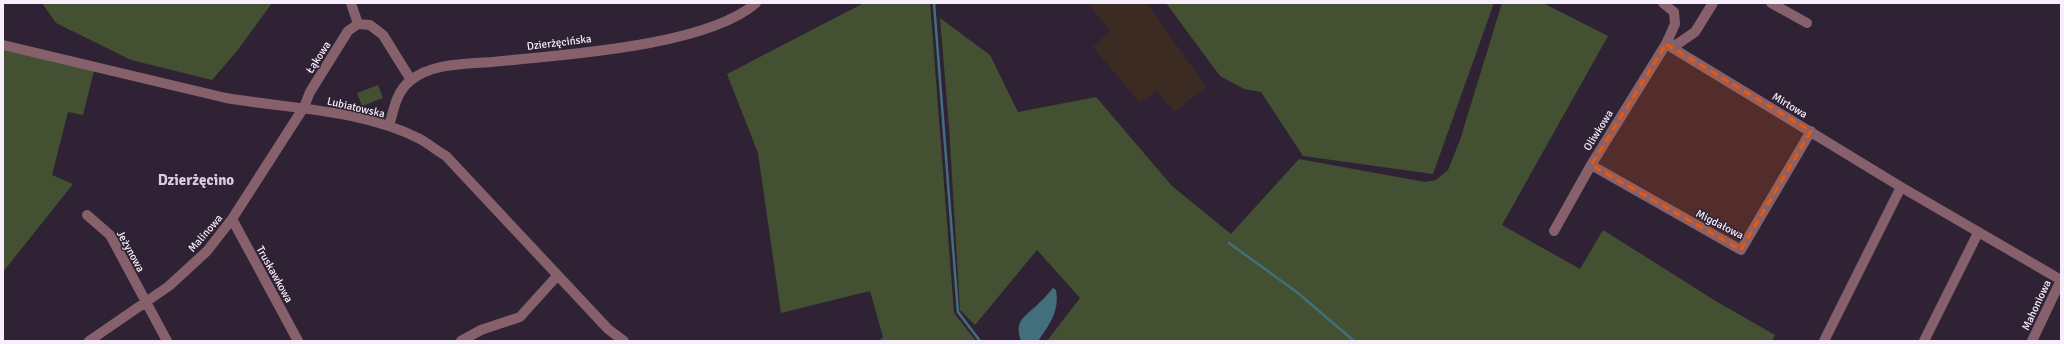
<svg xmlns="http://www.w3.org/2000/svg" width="2064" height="344" font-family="Signika,sans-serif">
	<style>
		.industrial { fill: #3c2b22 }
		.green { fill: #435132 }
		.water { fill: #426f7b }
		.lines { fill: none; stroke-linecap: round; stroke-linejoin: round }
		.stream { stroke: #426f7b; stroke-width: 2.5 }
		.minor { stroke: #86606b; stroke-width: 10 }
		.marked { fill: #e8590c; fill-opacity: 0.2; stroke: #e8590c; stroke-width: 3; stroke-dasharray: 8 5; stroke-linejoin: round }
		.labels { text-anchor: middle; stroke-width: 3; stroke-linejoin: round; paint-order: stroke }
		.street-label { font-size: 11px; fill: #f7eefb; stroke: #2f2234 }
		.district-label { font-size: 15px; font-weight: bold; fill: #ddcbe3; stroke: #2f2234 }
	</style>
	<rect width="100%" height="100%" fill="#2f2234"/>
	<path class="industrial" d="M 1088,3 L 1147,3 L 1206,87 L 1174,112 L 1157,91 L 1140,103 L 1093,47 L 1110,31 Z"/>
	<path class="green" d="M 42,3 L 272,3 L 237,51 L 212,80 L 131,60 L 56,23 Z
		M 864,3 L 930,3 L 954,313 L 976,341 L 879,341 L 883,337 L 870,291 L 781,313 L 758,153 L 727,74 Z
		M 1166,3 L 1494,3 L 1433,174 L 1303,156 L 1261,92 L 1244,89 L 1220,76 Z
		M 1502,3 L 1543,3 L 1608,36 L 1502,225 L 1580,269 L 1603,230 L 1719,303 L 1775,335 L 1772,341 L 1047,341 L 1080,298 L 1037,250 L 975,325 L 960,310 L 949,127 L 940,18 L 990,55 L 1018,112 L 1096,97 L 1172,186 L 1231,234 L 1299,159 L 1425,182 L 1436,180 L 1448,170 L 1460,140 Z
		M 3,49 L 94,71 L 83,115 L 68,112 L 52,175 L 73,184 L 3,272 Z
		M 378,85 L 383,98 L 362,106 L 357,93 Z"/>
	<path class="water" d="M 1053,288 L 1056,290 C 1060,311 1049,325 1038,341 L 1021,341 C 1013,319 1027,316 1040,302 C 1045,298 1048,293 1053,288 Z"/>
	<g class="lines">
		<path class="stream" d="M 934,3 L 958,312 L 980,341
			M 1229,243 L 1298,293 L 1354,341"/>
		<path class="minor" d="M 351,3 L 358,24
			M 1771,3 L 1807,23
			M 1666,44 L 1901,187 L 2061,280
			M 1667,44 L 1676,45 L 1695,32 L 1713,3
			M 3,45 L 226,98 C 290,109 361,109 420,139 C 429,144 437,151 446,156 L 608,329 L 624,341
			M 389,126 C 394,109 396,92 410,81 C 431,63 466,64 492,62 C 559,55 706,47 756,3
			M 1591,165 L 1741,250 L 1811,131
			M 87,215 L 110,235 L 167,341
			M 232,219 L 298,341
			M 1554,231 L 1591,165 L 1666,44 L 1675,24 L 1674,12 L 1663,3
			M 89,341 L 169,286 L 207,251 L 232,219 L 304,107 L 310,92 L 348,31 L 358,24 L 370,25 L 383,35 L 411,80
			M 461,341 L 481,330 L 520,317 L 557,276
			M 1824,341 L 1901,187
			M 1924,341 L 1978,233
			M 2032,341 L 2061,280"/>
	</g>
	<path class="marked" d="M 1666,44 L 1811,131 L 1741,250 L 1591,165 Z"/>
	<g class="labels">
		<g class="street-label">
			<text transform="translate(559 42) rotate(-7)" y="4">Dzierżęcińska</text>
			<text transform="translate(318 57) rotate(-57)" y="4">Łąkowa</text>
			<text transform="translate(1790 105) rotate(31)" y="4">Mirtowa</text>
			<text transform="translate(356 107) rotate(13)" y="4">Lubiatowska</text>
			<text transform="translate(1598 130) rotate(-58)" y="4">Oliwkowa</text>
			<text transform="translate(1720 224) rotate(27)" y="4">Migdałowa</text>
			<text transform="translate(205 233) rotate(-49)" y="4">Malinowa</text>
			<text transform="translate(131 251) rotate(61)" y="4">Jeżynowa</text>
			<text transform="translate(275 274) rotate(61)" y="4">Truskawkowa</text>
			<text transform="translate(2036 305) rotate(-65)" y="4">Mahoniowa</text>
		</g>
		<g class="district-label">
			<text x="196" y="185">Dzierżęcino</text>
		</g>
	</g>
	<rect width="2064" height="344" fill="none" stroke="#f7eefb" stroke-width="8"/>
</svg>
